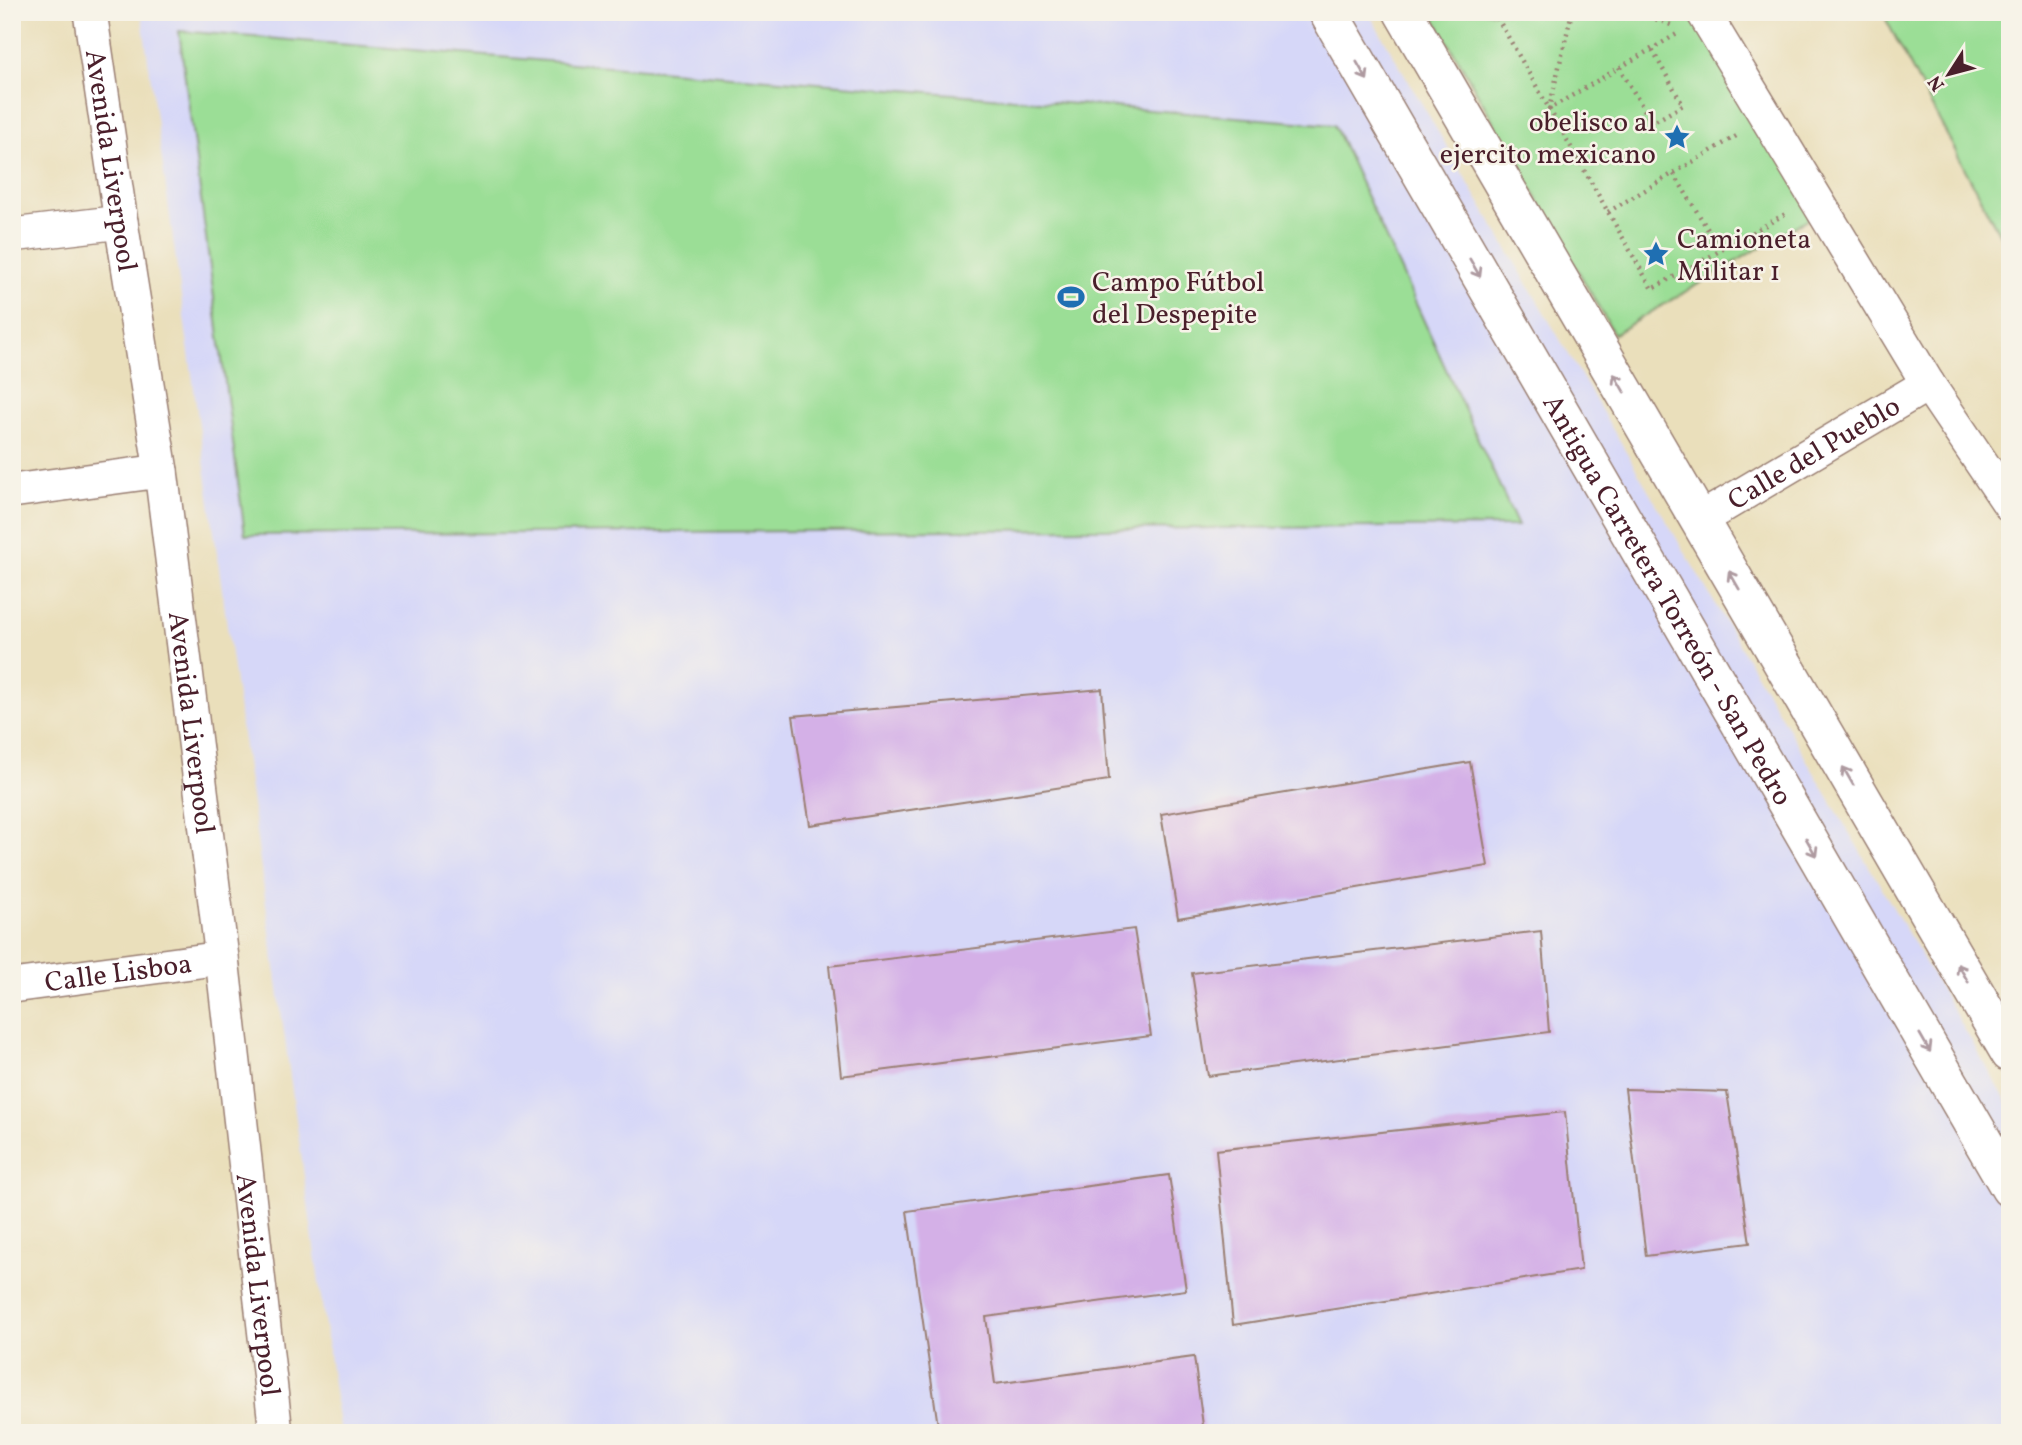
<svg xmlns="http://www.w3.org/2000/svg" width="2022" height="1445" font-family="Vollkorn,serif">
	<style>
		.built { fill: #d6d7f8 }
		.green { fill: #9bde96; stroke: #727e60; stroke-width: 2 }
		.building { fill: #d4b0e7 }
		.lines { fill: none; stroke-linecap: round; stroke-linejoin: round }
		.minor-casing { stroke: #9a7f73; stroke-width: 36 }
		.primary-casing { stroke: #9a7f73; stroke-width: 41 }
		.path { stroke: #9a7f73; stroke-width: 4.5; stroke-dasharray: 2 5; stroke-linecap: butt }
		.minor { stroke: #fff; stroke-width: 33 }
		.primary { stroke: #fff; stroke-width: 38 }
		.oneway { stroke: #ae9aa0 }
		.labels { text-anchor: middle; stroke-width: 5; stroke-linejoin: round; paint-order: stroke }
		.poi-label { font-size: 28px; fill: #4a1f2b; stroke: #f7f3e8; text-anchor: start }
		.street-label { font-size: 28px; fill: #4a1f2b; stroke: #f7f3e8 }
	</style>
	<rect width="100%" height="100%" fill="#f7f3e8"/>
	<filter id="ink" filterUnits="userSpaceOnUse"><feTurbulence type="fractalNoise" baseFrequency=".0143" numOctaves="2"/><feDisplacementMap in="SourceGraphic" scale="14" xChannelSelector="R" yChannelSelector="G"/><feConvolveMatrix kernelMatrix="1 2 1 2 8 2 1 2 1" color-interpolation-filters="sRGB"/></filter>
	<filter id="wash" filterUnits="userSpaceOnUse"><feTurbulence type="fractalNoise" baseFrequency=".00686" numOctaves="4" result="noise"/><feDisplacementMap in="SourceGraphic" scale="28" xChannelSelector="R" yChannelSelector="G"/><feGaussianBlur stdDeviation="1.57" result="paint"/><feColorMatrix in="noise" values="0 0 0 0 0 0 0 0 0 0 0 0 0 0 0 0 0 1.4 0 .05"/><feComposite in="paint" operator="in"/></filter>
	<g filter="url(#wash)">
		<rect width="100%" height="100%" fill="#eadfbb"/>
		<path class="built" d="M 176,12 L 1368,12 L 2010,1107 L 2010,1433 L 340,1433 L 142,17 Z"/>
		<path class="green" d="M 1431,12 L 1695,12 L 1818,213 L 1614,334 Z
			M 1882,12 L 2010,12 L 2010,249 L 2004,243 Z
			M 179,31 L 1334,125 L 1518,526 L 245,535 Z"/>
		<g id="blocks">
			<path class="building" d="M 1102,689 L 1109,780 L 810,825 L 793,716 Z
				M 1470,762 L 1488,866 L 1178,918 L 1161,814 Z
				M 1134,929 L 1151,1036 L 841,1076 L 829,966 Z
				M 1541,931 L 1549,1032 L 1208,1076 L 1192,973 Z
				M 1625,1089 L 1727,1092 L 1750,1243 L 1646,1256 Z
				M 1565,1112 L 1581,1270 L 1233,1325 L 1216,1150 Z
				M 1169,1175 L 1186,1290 L 986,1317 L 995,1384 L 1194,1357 L 1204,1433 L 939,1433 L 907,1211 Z"/>
		</g>
	</g>
	<g filter="url(#ink)">
		<use href="#blocks" fill-opacity="0" stroke="#9a7f73" stroke-width="2"/>
		<g class="lines">
			<g class="minor-casing">
				<g id="minor">
					<path id="s1" d="M 90,12 L 121,222 L 161,471 L 222,958 L 276,1433"/>
					<path d="M 1703,12 L 1928,384 L 2010,505"/>
					<path d="M 12,235 L 121,222"/>
					<path d="M 12,491 L 161,471"/>
					<path id="s2" d="M 1699,520 L 1928,384"/>
					<path id="s3" d="M 12,986 L 222,958"/>
				</g>
			</g>
			<g class="primary-casing">
				<g id="primary">
					<path id="s4" d="M 1328,12 L 2010,1188"/>
					<path d="M 1403,12 L 2010,1053"/>
				</g>
			</g>
			<path class="path" d="M 1494,12 L 1652,289 L 1787,213
				M 1572,12 L 1549,109 L 1677,34
				M 1636,12 L 1674,26
				M 1619,67 L 1652,123 L 1683,105 L 1651,48
				M 1674,174 L 1721,251
				M 1608,212 L 1738,135"/>
			<use href="#minor" class="minor"/>
			<use href="#primary" class="primary"/>
		</g>
		<defs><path id="oneway-shaft" d="M-6 0H5M1.5-3L5.5 0L1.5 3" fill="none" stroke-width="1.6" stroke-linecap="round" stroke-linejoin="round" transform="scale(1.75)"/></defs>
		<g class="oneway">
			<use href="#oneway-shaft" transform="translate(1362 71) rotate(60)"/>
			<use href="#oneway-shaft" transform="translate(1475 268) rotate(60)"/>
			<use href="#oneway-shaft" transform="translate(1619 383) rotate(-120)"/>
			<use href="#oneway-shaft" transform="translate(1734 580) rotate(-120)"/>
			<use href="#oneway-shaft" transform="translate(1848 776) rotate(-120)"/>
			<use href="#oneway-shaft" transform="translate(1811 847) rotate(60)"/>
			<use href="#oneway-shaft" transform="translate(1963 973) rotate(-120)"/>
			<use href="#oneway-shaft" transform="translate(1925 1043) rotate(60)"/>
		</g>
	</g>
	<defs>
		<g id="sight-bare" transform="scale(2.1)"><path d="M0-6L1.8-2.2L6-1.7L2.9 1.2L3.7 5.4L0 3.3L-3.7 5.4L-2.9 1.2L-6-1.7L-1.8-2.2Z" fill="#1f6fb2" stroke="#f7f3e8" stroke-width="2.5" paint-order="stroke"/></g>
		<g id="stadium-bare" transform="scale(2.1)"><path d="M0-5a6.5 5 0 1 0 0 10a6.5 5 0 1 0 0-10ZM-3.5-1.8h7v3.6h-7Z" fill="#1f6fb2" stroke="#f7f3e8" stroke-width="2.5" paint-order="stroke"/></g>
	</defs>
	<g fill-rule="evenodd">
		<use href="#sight-bare" x="1677" y="137"/>
		<use href="#sight-bare" x="1656" y="254"/>
		<use href="#stadium-bare" x="1071" y="297"/>
	</g>
	<g class="labels">
		<g class="poi-label">
			<text x="1656" y="131" text-anchor="end">obelisco al<tspan x="1656" dy="32">ejercito mexicano</tspan></text>
			<text x="1677" y="248">Camioneta<tspan x="1677" dy="32">Militar 1</tspan></text>
			<text x="1092" y="291">Campo Fútbol<tspan x="1092" dy="32">del Despepite</tspan></text>
		</g>
		<g class="street-label">
			<text dy="10" stroke="none"><textPath href="#s1" startOffset="150">Avenida Liverpool</textPath></text>
			<text dy="10" stroke="none"><textPath href="#s2" startOffset="133">Calle del Pueblo</textPath></text>
			<text dy="10" stroke="none"><textPath href="#s4" startOffset="679">Antigua Carretera Torreón - San Pedro</textPath></text>
			<text dy="10" stroke="none"><textPath href="#s1" startOffset="718">Avenida Liverpool</textPath></text>
			<text dy="10" stroke="none"><textPath href="#s3" startOffset="107">Calle Lisboa</textPath></text>
			<text dy="10" stroke="none"><textPath href="#s1" startOffset="1284">Avenida Liverpool</textPath></text>
		</g>
	</g>
	<rect width="2022" height="1445" fill="none" stroke="#f7f3e8" stroke-width="42"/>
	<g transform="translate(1949 74) rotate(234)" stroke="#f7f3e8" stroke-width="5" paint-order="stroke">
	<path d="M0-5L12 26L0 18L-12 26Z" fill="#4a1f2b"/>
	<text y="-10" font-size="19" font-weight="bold" text-anchor="middle" fill="#4a1f2b">N</text>
	</g>
</svg>
